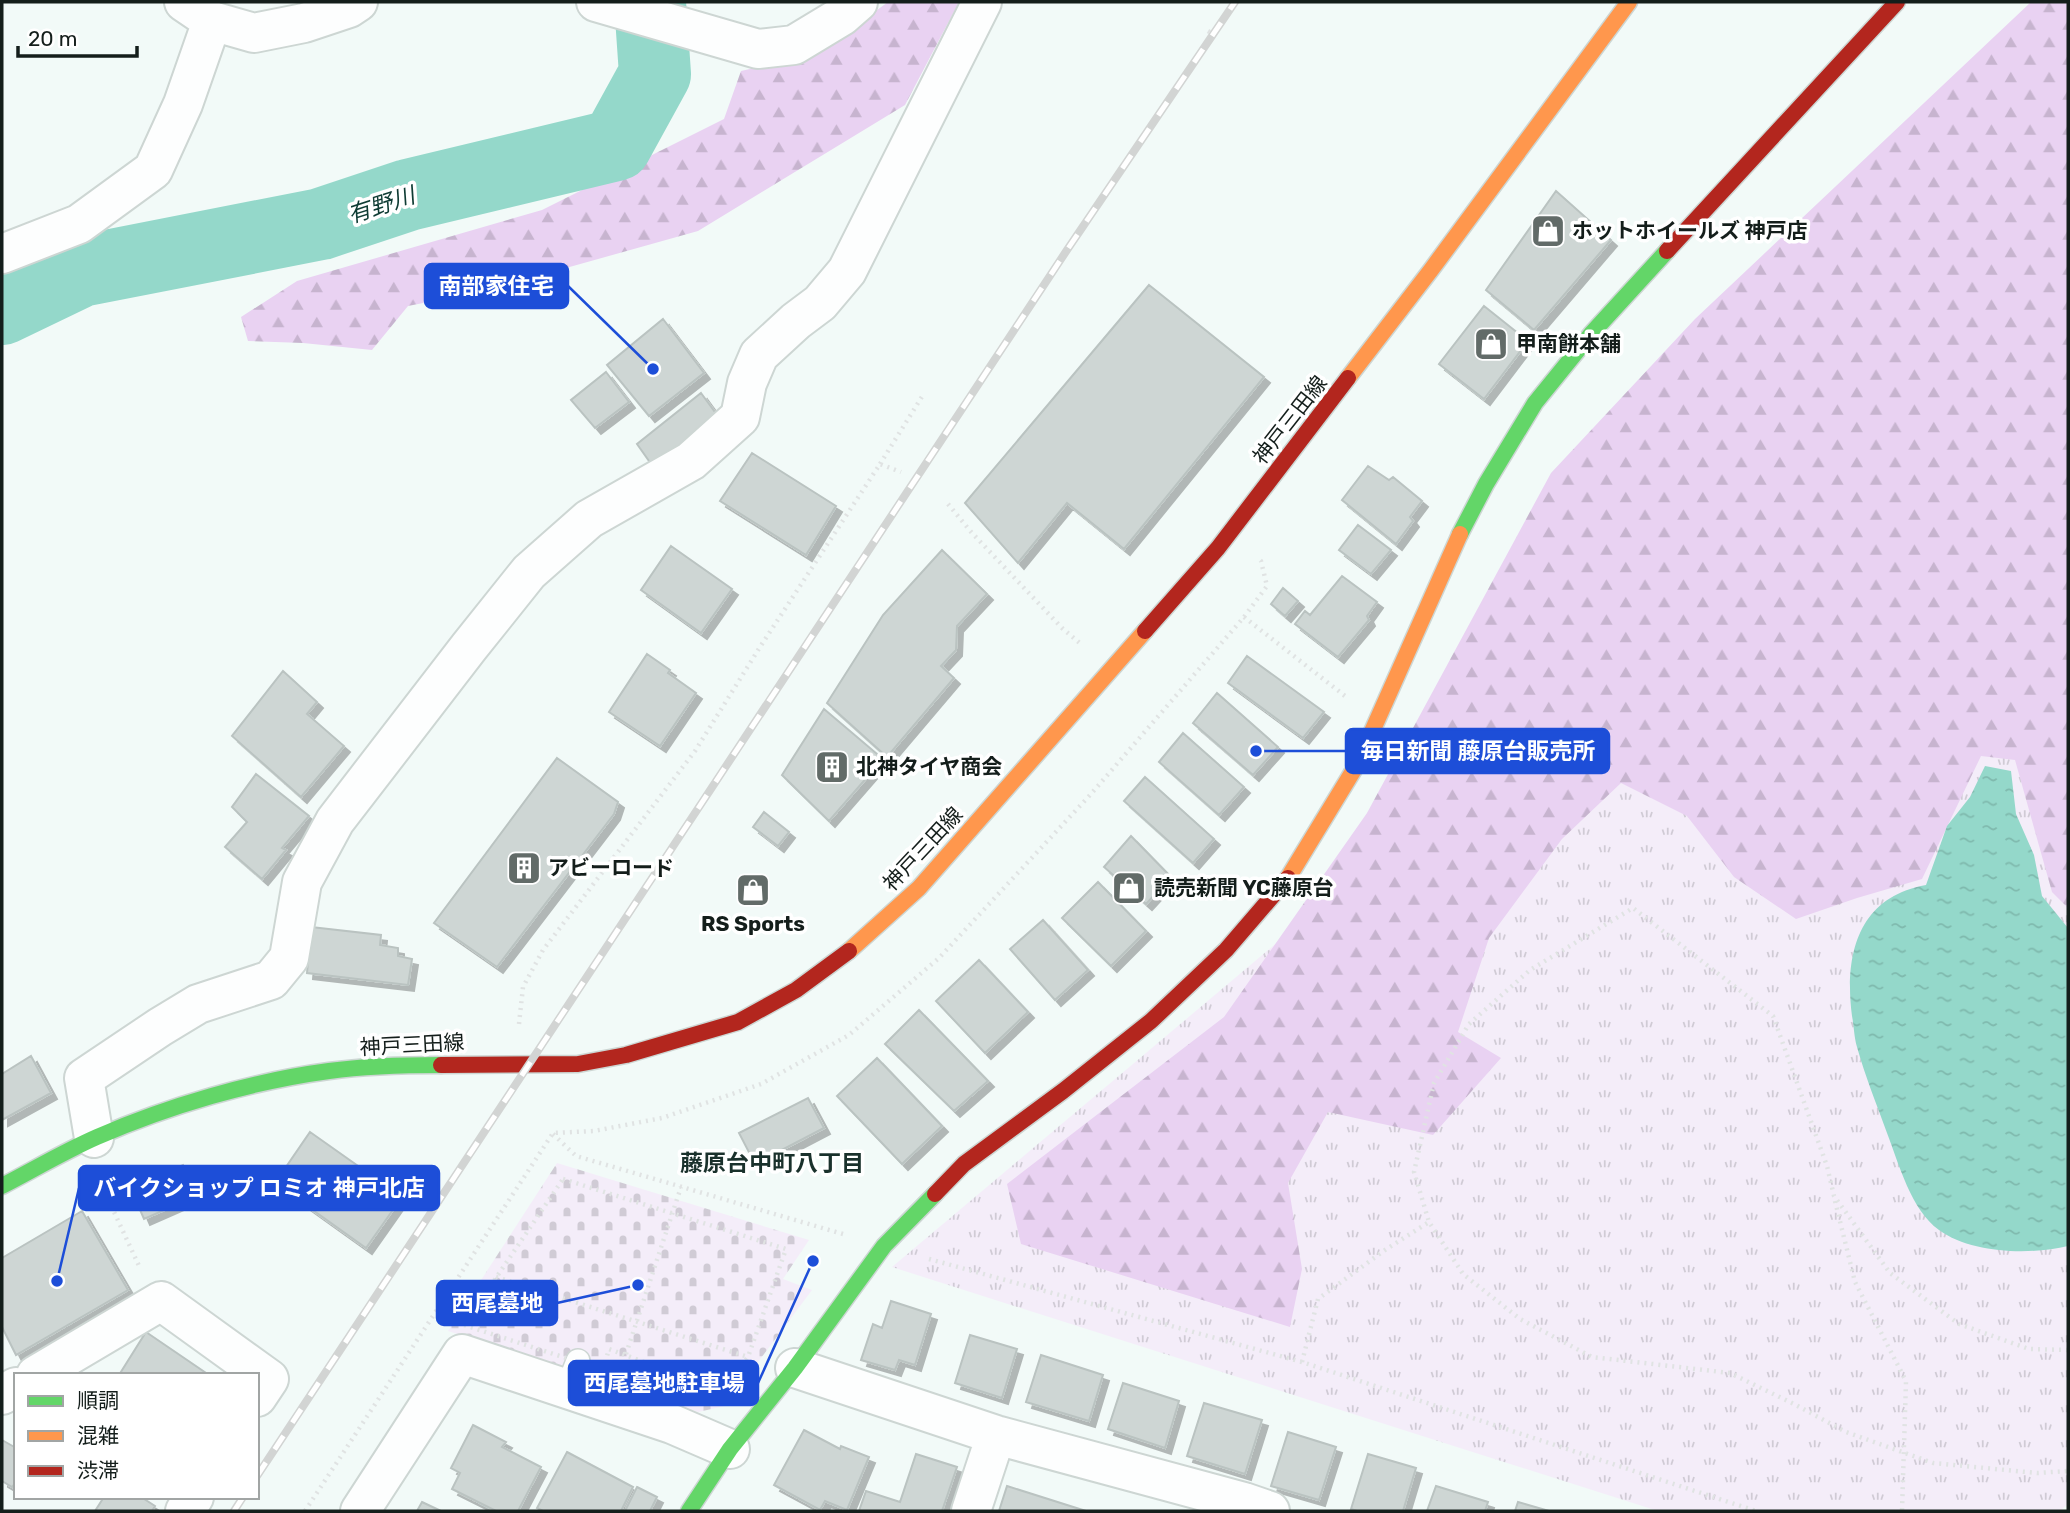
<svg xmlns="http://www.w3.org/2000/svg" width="2070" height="1513" font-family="Rubik,'Noto Sans JP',sans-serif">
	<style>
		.grass { fill: url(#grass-tufts) }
		.forest { fill: url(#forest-firs) }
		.cemetery { fill: url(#cemetery-stones) }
		.water { fill: url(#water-ripples) }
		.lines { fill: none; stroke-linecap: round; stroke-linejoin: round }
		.river { stroke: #94d8ca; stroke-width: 72 }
		.building { fill: #ced6d4; stroke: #bac3c1; stroke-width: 2; filter: url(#shadow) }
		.lane-casing { stroke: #cdd6d3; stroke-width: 26 }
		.street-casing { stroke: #cdd6d3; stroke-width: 42 }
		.fast-casing { stroke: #cdd6d3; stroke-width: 19 }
		.slow-casing { stroke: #cdd6d3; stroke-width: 19 }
		.jam-casing { stroke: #cdd6d3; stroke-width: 19 }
		.path { stroke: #e0e3e3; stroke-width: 4.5; stroke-dasharray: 2 5; stroke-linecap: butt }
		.lane { stroke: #fdfefe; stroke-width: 23 }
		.street { stroke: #fdfefe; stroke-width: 38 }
		.fast { stroke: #63d668; stroke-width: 16 }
		.slow { stroke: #ff974d; stroke-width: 16 }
		.jam { stroke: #b3261e; stroke-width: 16 }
		.rail-casing { stroke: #d2d4d3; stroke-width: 8 }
		.rail { stroke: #fff; stroke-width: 5; stroke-dasharray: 16; stroke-linecap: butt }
		.labels { text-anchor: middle; stroke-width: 7; stroke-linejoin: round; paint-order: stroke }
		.poi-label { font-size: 21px; font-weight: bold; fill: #141e1b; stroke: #fff; text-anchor: start }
		.street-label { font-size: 21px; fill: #141e1b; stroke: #fff }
		.water-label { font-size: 23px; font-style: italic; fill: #0f3c34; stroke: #fff }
		.neighbourhood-label { font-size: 23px; font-weight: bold; fill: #1a312c; stroke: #fff }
		.leader { fill: none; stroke: #1d4ed8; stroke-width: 2.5 }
		.callout-dot { fill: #1d4ed8; stroke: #fff; stroke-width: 2.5 }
		.callout { fill: #1d4ed8; stroke: #1d4ed8; stroke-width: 2.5 }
		.callout-label { font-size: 23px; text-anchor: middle; font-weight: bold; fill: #fff }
	</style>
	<defs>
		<pattern id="grass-tufts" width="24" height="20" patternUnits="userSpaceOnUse" patternTransform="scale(1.75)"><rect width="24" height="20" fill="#f4edf9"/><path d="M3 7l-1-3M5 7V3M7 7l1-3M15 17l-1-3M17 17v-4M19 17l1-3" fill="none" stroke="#d0cbd5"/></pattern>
		<pattern id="forest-firs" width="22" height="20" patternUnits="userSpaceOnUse" patternTransform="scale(1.75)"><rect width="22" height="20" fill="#e9d2f2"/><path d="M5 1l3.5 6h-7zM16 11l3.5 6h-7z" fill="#c7b4cf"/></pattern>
		<pattern id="cemetery-stones" width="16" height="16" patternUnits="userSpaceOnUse" patternTransform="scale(1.75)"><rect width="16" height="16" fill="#f4edf9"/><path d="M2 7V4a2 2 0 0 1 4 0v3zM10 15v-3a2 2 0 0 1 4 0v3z" fill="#d0cbd5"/></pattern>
		<pattern id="water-ripples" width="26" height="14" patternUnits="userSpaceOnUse" patternTransform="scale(1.75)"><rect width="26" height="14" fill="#94d8ca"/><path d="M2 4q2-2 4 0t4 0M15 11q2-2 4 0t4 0" fill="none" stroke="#7fb9ad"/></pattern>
		<filter id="shadow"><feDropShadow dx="6" dy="6" stdDeviation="0" flood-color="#0004"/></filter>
	</defs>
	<rect width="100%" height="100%" fill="#f2faf8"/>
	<path class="grass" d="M 2068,691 L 2068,1504 L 2060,1511 L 1658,1511 L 892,1267 L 1324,903 L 1639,754 Z"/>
	<path class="forest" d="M 888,2 L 959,2 L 905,105 L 698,231 L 484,291 L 408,306 L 372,350 L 303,343 L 248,341 L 241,317 L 297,281 L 542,210 L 724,119 L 741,71 L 817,54 Z
		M 2031,2 L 2068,2 L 2068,908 L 2052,892 L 2015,760 L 1981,756 L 1922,879 L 1857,898 L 1796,919 L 1734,877 L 1687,816 L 1621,783 L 1562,839 L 1489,938 L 1458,1032 L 1501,1058 L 1433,1135 L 1328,1112 L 1288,1183 L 1302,1269 L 1290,1327 L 1021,1244 L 1007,1184 L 1224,1017 L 1367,813 L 1551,473 L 1695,319 Z"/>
	<path class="cemetery" d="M 557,1163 L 809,1240 L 783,1279 L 812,1290 L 725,1406 L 698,1412 L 448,1331 Z"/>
	<path class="water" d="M 1985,766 L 2011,771 L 2016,814 L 2034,855 L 2042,896 L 2068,928 L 2068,1246 C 2031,1255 1972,1254 1939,1230 C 1911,1210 1899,1164 1887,1133 C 1877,1105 1865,1076 1857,1047 C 1854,1037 1854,1026 1852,1016 C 1844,955 1858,897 1926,885 L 1947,826 L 1970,797 Z"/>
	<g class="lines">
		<path class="river" d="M 2,309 L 81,271 L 321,224 L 408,195 L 616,145 L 655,74 L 650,2"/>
	</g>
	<path class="building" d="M 1556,191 L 1611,240 L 1534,330 L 1486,290 Z
		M 1149,285 L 1264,377 L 1124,549 L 1067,503 L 1018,563 L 965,503 Z
		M 1484,306 L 1528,341 L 1484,399 L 1439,364 Z
		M 663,319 L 704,373 L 649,416 L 607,365 Z
		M 606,372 L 629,402 L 595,428 L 571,400 Z
		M 701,393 L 720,419 L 654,468 L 637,444 Z
		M 752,453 L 836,506 L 806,555 L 720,501 Z
		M 1368,466 L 1389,480 L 1393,477 L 1422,501 L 1410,517 L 1413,521 L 1396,544 L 1342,500 Z
		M 1358,525 L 1391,550 L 1371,574 L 1339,550 Z
		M 671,546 L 732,589 L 701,633 L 641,590 Z
		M 942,550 L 987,594 L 957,626 L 956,650 L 941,666 L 954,678 L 887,757 L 827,703 L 883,615 Z
		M 1342,576 L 1377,602 L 1367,616 L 1369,620 L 1338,657 L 1295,624 L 1305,611 L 1310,615 Z
		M 1283,588 L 1298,601 L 1285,616 L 1271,604 Z
		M 647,654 L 670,670 L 668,673 L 696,693 L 660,746 L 609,712 Z
		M 1247,656 L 1324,712 L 1303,738 L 1228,683 Z
		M 283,671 L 317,702 L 307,714 L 344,746 L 301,797 L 232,736 Z
		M 1217,693 L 1278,747 L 1253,775 L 1193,723 Z
		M 824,709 L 883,759 L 829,821 L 782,775 Z
		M 1183,733 L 1244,787 L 1219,815 L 1159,762 Z
		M 557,758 L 618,802 L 614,814 L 497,967 L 434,923 Z
		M 256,774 L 309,816 L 282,848 L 286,850 L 262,879 L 225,847 L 247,822 L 232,807 Z
		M 1145,777 L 1214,839 L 1193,863 L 1124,801 Z
		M 764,812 L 789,832 L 778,846 L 753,827 Z
		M 1131,836 L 1171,877 L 1146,904 L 1104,867 Z
		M 1098,882 L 1146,931 L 1111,966 L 1062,918 Z
		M 1043,920 L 1088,970 L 1055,1000 L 1010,949 Z
		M 311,927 L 381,935 L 380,945 L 398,948 L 398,956 L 412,959 L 408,985 L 307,973 Z
		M 979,960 L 1028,1012 L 985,1053 L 936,1001 Z
		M 919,1010 L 988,1081 L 954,1111 L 885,1044 Z
		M 31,1056 L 51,1093 L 2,1120 L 2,1074 Z
		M 877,1058 L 942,1126 L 902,1164 L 837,1096 Z
		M 808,1098 L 824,1128 L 755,1164 L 739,1133 Z
		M 310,1132 L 402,1197 L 366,1248 L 275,1183 Z
		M 183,1165 L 194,1197 L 144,1219 L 130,1187 Z
		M 82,1211 L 128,1290 L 16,1355 L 2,1327 L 2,1258 Z
		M 891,1301 L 931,1314 L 915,1365 L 899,1360 L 895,1370 L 861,1360 L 873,1324 L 882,1328 Z
		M 146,1332 L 209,1375 L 119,1375 Z
		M 970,1335 L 1017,1349 L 1002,1398 L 955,1383 Z
		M 1041,1355 L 1103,1375 L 1089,1421 L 1026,1402 Z
		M 1123,1383 L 1179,1401 L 1165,1448 L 1108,1429 Z
		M 1204,1403 L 1262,1420 L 1245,1474 L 1187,1456 Z
		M 473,1425 L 506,1442 L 502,1447 L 541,1467 L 518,1511 L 496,1511 L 452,1489 L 460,1473 L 451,1468 Z
		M 804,1430 L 840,1449 L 841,1446 L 869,1457 L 847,1510 L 825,1501 L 820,1510 L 774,1485 Z
		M 1288,1432 L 1336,1447 L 1319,1500 L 1271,1486 Z
		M 2,1440 L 16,1448 L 16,1482 L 12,1487 L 2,1481 Z
		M 567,1452 L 633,1487 L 621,1511 L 543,1511 L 537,1508 Z
		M 916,1454 L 957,1467 L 942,1511 L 859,1511 L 866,1491 L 900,1502 Z
		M 1368,1454 L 1416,1468 L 1403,1511 L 1357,1511 L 1351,1509 Z
		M 1007,1486 L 1086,1511 L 999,1511 Z
		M 1436,1486 L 1488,1502 L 1485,1511 L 1427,1511 Z
		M 637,1487 L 657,1497 L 650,1511 L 625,1511 Z
		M 104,1497 L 141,1497 L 155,1506 L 152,1511 L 95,1511 Z
		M 422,1502 L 441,1511 L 417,1511 Z
		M 1518,1502 L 1549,1511 L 1515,1511 Z"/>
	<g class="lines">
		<g class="lane-casing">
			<path id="lane" d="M 567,1389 L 578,1361"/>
		</g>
		<g class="street-casing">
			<path id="street" d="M 184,2 L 212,21 L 254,33 L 304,23 L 349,8 L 358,2
				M 596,2 L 758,49 L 794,45 L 842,16 L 858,2
				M 2,254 L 79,224 L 153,170 L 183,104 L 212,21
				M 94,1138 L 84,1078 L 160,1027 L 198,1004 L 271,980 L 289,958 L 302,882 L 335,821 L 469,647 L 529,572 L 589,519 L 691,461 L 740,417 L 747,383 L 759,355 L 796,321 L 820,303 L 847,271 L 982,2
				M 795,1368 L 996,1435 L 1244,1502 L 1270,1511
				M 36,1375 L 161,1301 L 269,1379 L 257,1397
				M 2,1395 L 16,1387
				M 185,1511 L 194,1497
				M 360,1511 L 462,1354 L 672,1424 L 730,1449
				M 971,1511 L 996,1435"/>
		</g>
		<g class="fast-casing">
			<path id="fast" d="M 1460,534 L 1486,484 L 1535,403 L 1591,334 L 1667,251
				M 2,1186 C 33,1170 65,1151 97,1137 C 168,1106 253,1081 329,1071 C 366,1066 404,1065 441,1065
				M 689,1511 L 730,1449 L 795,1368 L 884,1246 L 935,1194"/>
		</g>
		<g class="slow-casing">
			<path id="slow" d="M 1348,378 L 1431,270 L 1629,2
				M 1288,878 L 1358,763 L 1460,534
				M 849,951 L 919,888 L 1145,631"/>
		</g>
		<g class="jam-casing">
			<path id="jam" d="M 1667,251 L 1897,2
				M 1145,631 L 1218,548 L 1348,378
				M 441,1065 L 578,1064 L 626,1055 L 738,1022 L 796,990 L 849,951
				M 935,1194 L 964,1164 L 1063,1091 L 1151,1021 L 1226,950 L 1288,878"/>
		</g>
		<path class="path" d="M 1208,31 L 1219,38
			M 880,464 L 923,395
			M 948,504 L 972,533 L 1062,628 L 1082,645
			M 1244,617 L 1345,696
			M 519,1024 L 523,987 L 543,950 L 695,751 L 760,647 L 880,464 L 901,472
			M 553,1134 L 576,1156 L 843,1234
			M 563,1179 L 786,1249 L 748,1357 L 719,1397 L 699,1402 L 637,1381 L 644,1362 L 609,1349 L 603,1370 L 464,1325 Z
			M 101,1180 L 102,1186 L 140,1268
			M 1835,1201 L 1855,1282 L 1906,1381 L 1902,1511
			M 929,1259 L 1302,1362 L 1756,1511
			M 496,1277 L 748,1357
			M 2068,1350 L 2029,1349 L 1959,1324 L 1890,1273 L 1834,1196 L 1827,1166 L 1773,1016 L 1633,908 L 1530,970 L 1469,1024 L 1434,1083 L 1414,1172 L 1429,1222 L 1463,1274 L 1520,1319 L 1592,1357 L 1730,1373 L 1794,1404 L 1846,1432 L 1933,1463 L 2037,1473 L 2068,1471
			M 626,1354 L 681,1187
			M 1302,1362 L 1318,1299 L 1385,1250 L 1429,1222
			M 305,1511 L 553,1133 L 594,1131 L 662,1118 L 761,1084 L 849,1035 L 939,958 L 1091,794 L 1244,617 L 1267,586 L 1261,561 L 1258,558"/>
		<use href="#lane" class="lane"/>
		<use href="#street" class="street"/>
		<use href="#fast" class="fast"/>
		<use href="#slow" class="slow"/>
		<use href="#jam" class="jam"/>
		<g class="rail-casing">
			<path id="rail" d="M 257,1476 L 1067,250 L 1235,2
				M 234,1511 L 243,1497"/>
		</g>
		<use href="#rail" class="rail"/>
	</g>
	<defs>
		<g id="shop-square" transform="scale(1.75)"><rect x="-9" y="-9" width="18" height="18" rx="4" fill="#626b68" stroke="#fff"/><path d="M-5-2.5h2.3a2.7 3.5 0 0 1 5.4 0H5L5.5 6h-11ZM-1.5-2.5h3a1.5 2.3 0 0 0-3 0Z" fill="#fff"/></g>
		<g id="building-square" transform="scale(1.75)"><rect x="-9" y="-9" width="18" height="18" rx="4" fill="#626b68" stroke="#fff"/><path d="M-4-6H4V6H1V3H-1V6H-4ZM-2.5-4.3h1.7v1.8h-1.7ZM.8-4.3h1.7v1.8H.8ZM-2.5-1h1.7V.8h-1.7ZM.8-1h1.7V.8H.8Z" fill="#fff"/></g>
	</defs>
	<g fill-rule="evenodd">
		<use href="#shop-square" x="1548" y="231"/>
		<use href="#shop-square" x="1491" y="344"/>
		<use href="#building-square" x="832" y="767"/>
		<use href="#building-square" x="524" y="868"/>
		<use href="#shop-square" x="1129" y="888"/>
		<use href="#shop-square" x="753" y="890"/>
	</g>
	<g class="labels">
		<g class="poi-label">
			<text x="1572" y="238">ホットホイールズ 神戸店</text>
			<text x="1516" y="351">甲南餅本舗</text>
			<text x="856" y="774">北神タイヤ商会</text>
			<text x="548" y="875">アビーロード</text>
			<text x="1154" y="895">読売新聞 YC藤原台</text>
			<text x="753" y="931" text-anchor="middle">RS Sports</text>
		</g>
		<g class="street-label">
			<text transform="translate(1290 420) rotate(-52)" y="7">神戸三田線</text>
			<text transform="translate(923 849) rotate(-47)" y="7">神戸三田線</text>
			<text transform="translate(412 1045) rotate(-3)" y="7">神戸三田線</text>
		</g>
		<g class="water-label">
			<text transform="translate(381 205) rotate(-18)" y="8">有野川</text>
		</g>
		<g class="neighbourhood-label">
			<text x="772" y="1171">藤原台中町八丁目</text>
		</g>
	</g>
	<path class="leader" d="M653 369L568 286M1256 751L1346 751M57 1281L79 1188M638 1285L557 1303M813 1261L758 1383"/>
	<g class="callout-dot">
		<circle cx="653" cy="369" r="7"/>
		<circle cx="1256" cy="751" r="7"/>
		<circle cx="57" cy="1281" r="7"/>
		<circle cx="638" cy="1285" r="7"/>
		<circle cx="813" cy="1261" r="7"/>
	</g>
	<g class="callout">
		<rect x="425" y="264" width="143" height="44" rx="7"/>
		<rect x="1346" y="729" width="263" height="44" rx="7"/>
		<rect x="79" y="1166" width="360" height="44" rx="7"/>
		<rect x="437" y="1281" width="120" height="44" rx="7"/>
		<rect x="569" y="1361" width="189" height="44" rx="7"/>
	</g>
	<g class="callout-label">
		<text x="496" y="294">南部家住宅</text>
		<text x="1478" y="759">毎日新聞 藤原台販売所</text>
		<text x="259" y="1196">バイクショップ ロミオ 神戸北店</text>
		<text x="497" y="1311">西尾墓地</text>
		<text x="664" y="1391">西尾墓地駐車場</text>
	</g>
	<rect width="2070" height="1513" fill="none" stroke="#141e1b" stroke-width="7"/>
	<rect x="14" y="1373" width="245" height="126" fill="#ffffff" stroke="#a1a5a4" stroke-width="2"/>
	<rect x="28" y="1396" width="35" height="10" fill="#63d668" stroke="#a1a5a4" stroke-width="2"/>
	<text x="77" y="1408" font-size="21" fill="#141e1b">順調</text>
	<rect x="28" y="1431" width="35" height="10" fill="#ff974d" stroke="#a1a5a4" stroke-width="2"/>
	<text x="77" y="1443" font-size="21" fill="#141e1b">混雑</text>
	<rect x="28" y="1466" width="35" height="10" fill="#b3261e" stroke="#a1a5a4" stroke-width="2"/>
	<text x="77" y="1478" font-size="21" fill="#141e1b">渋滞</text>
	<path d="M18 46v10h119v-10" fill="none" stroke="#141e1b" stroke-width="3.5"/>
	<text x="28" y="46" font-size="21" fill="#141e1b" stroke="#ffffff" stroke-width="5" paint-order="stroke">20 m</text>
</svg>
